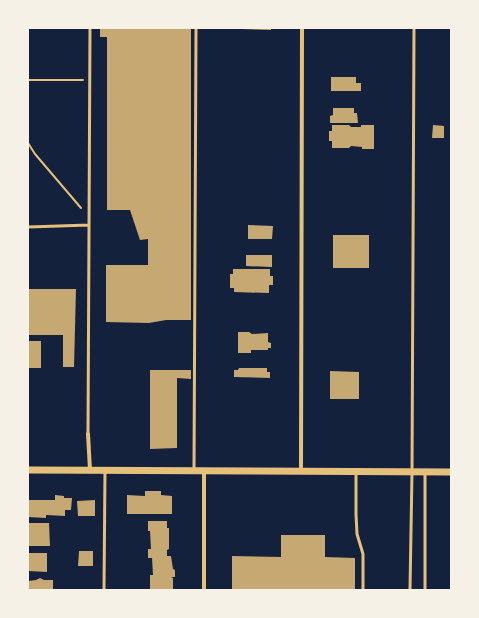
<svg xmlns="http://www.w3.org/2000/svg" width="479" height="618" font-family="'DejaVu Sans',sans-serif">
	<style>
		.building { fill: #c6a872 }
		.lines { fill: none; stroke-linecap: round; stroke-linejoin: round }
		.path { stroke: #e5c07b; stroke-width: 2 }
		.service { stroke: #e5c07b; stroke-width: 3 }
		.minor { stroke: #e5c07b; stroke-width: 4 }
		.tertiary { stroke: #e5c07b; stroke-width: 7 }
	</style>
	<rect width="100%" height="100%" fill="#14213d"/>
	<path class="building" d="M 100,28 L 191,28 L 191,320 L 166,320 L 149,323 L 106,322 L 106,265 L 148,265 L 148,239 L 140,240 L 130,210 L 107,210 L 107,37 L 100,37 Z
		M 241,28 L 271,28 L 271,30 L 241,29 Z
		M 331,77 L 356,77 L 356,83 L 361,83 L 361,91 L 331,91 Z
		M 333,108 L 354,108 L 354,113 L 357,113 L 358,123 L 330,123 L 330,116 L 333,115 Z
		M 332,125 L 349,125 L 351,127 L 361,127 L 361,125 L 374,125 L 374,149 L 362,149 L 362,147 L 351,146 L 349,148 L 332,148 L 332,141 L 329,141 L 329,131 L 332,131 Z
		M 433,125 L 444,126 L 444,138 L 432,138 Z
		M 248,225 L 273,226 L 272,239 L 248,239 Z
		M 333,235 L 369,235 L 369,268 L 333,268 Z
		M 246,255 L 272,255 L 272,267 L 246,266 Z
		M 233,269 L 270,269 L 270,276 L 273,276 L 273,285 L 269,285 L 269,293 L 234,292 L 234,288 L 230,288 L 230,274 L 233,274 Z
		M 28,289 L 76,289 L 74,367 L 63,367 L 63,335 L 28,335 Z
		M 238,332 L 249,332 L 252,334 L 268,333 L 268,342 L 271,343 L 271,348 L 268,348 L 268,350 L 251,350 L 251,353 L 238,353 Z
		M 28,341 L 41,341 L 41,368 L 28,368 Z
		M 239,368 L 267,368 L 267,372 L 270,372 L 270,378 L 234,377 L 234,370 L 238,370 Z
		M 150,370 L 191,370 L 191,379 L 177,378 L 177,448 L 150,449 Z
		M 330,371 L 359,372 L 359,399 L 330,399 Z
		M 145,491 L 161,491 L 161,495 L 172,496 L 172,514 L 127,514 L 127,495 L 145,496 Z
		M 55,495 L 64,496 L 64,498 L 72,498 L 71,510 L 65,510 L 65,516 L 46,515 L 46,518 L 28,517 L 28,500 L 55,500 Z
		M 95,500 L 95,516 L 78,516 L 77,501 Z
		M 148,521 L 167,521 L 167,528 L 169,528 L 169,549 L 167,550 L 167,556 L 171,556 L 173,569 L 175,570 L 175,577 L 171,577 L 173,578 L 173,589 L 170,589 L 170,590 L 150,590 L 150,575 L 153,575 L 152,558 L 148,558 L 148,549 L 151,549 L 150,531 L 148,531 Z
		M 28,523 L 49,523 L 50,546 L 28,546 Z
		M 281,535 L 325,535 L 325,557 L 355,558 L 355,590 L 232,590 L 232,556 L 281,557 Z
		M 79,551 L 93,551 L 93,566 L 78,566 Z
		M 28,553 L 47,553 L 47,572 L 28,571 Z
		M 40,578 L 44,580 L 53,580 L 53,590 L 28,590 L 28,581 L 36,580 Z"/>
	<g class="lines">
		<path class="path" d="M 28,80 L 83,80
			M 28,143 L 35,154 L 81,208"/>
		<path class="service" d="M 28,227 L 89,225
			M 88,434 L 90,28
			M 194,471 L 196,28
			M 356,473 L 356,514 L 357,534 L 363,554 L 363,590
			M 104,590 L 105,470
			M 410,590 L 412,472 L 414,28
			M 425,590 L 425,472"/>
		<path class="minor" d="M 88,434 L 90,470
			M 301,471 L 302,28
			M 204,590 L 204,471"/>
		<path class="tertiary" d="M 28,470 L 451,472"/>
	</g>
	<rect width="479" height="618" fill="none" stroke="#f6f1e7" stroke-width="58"/>
</svg>
